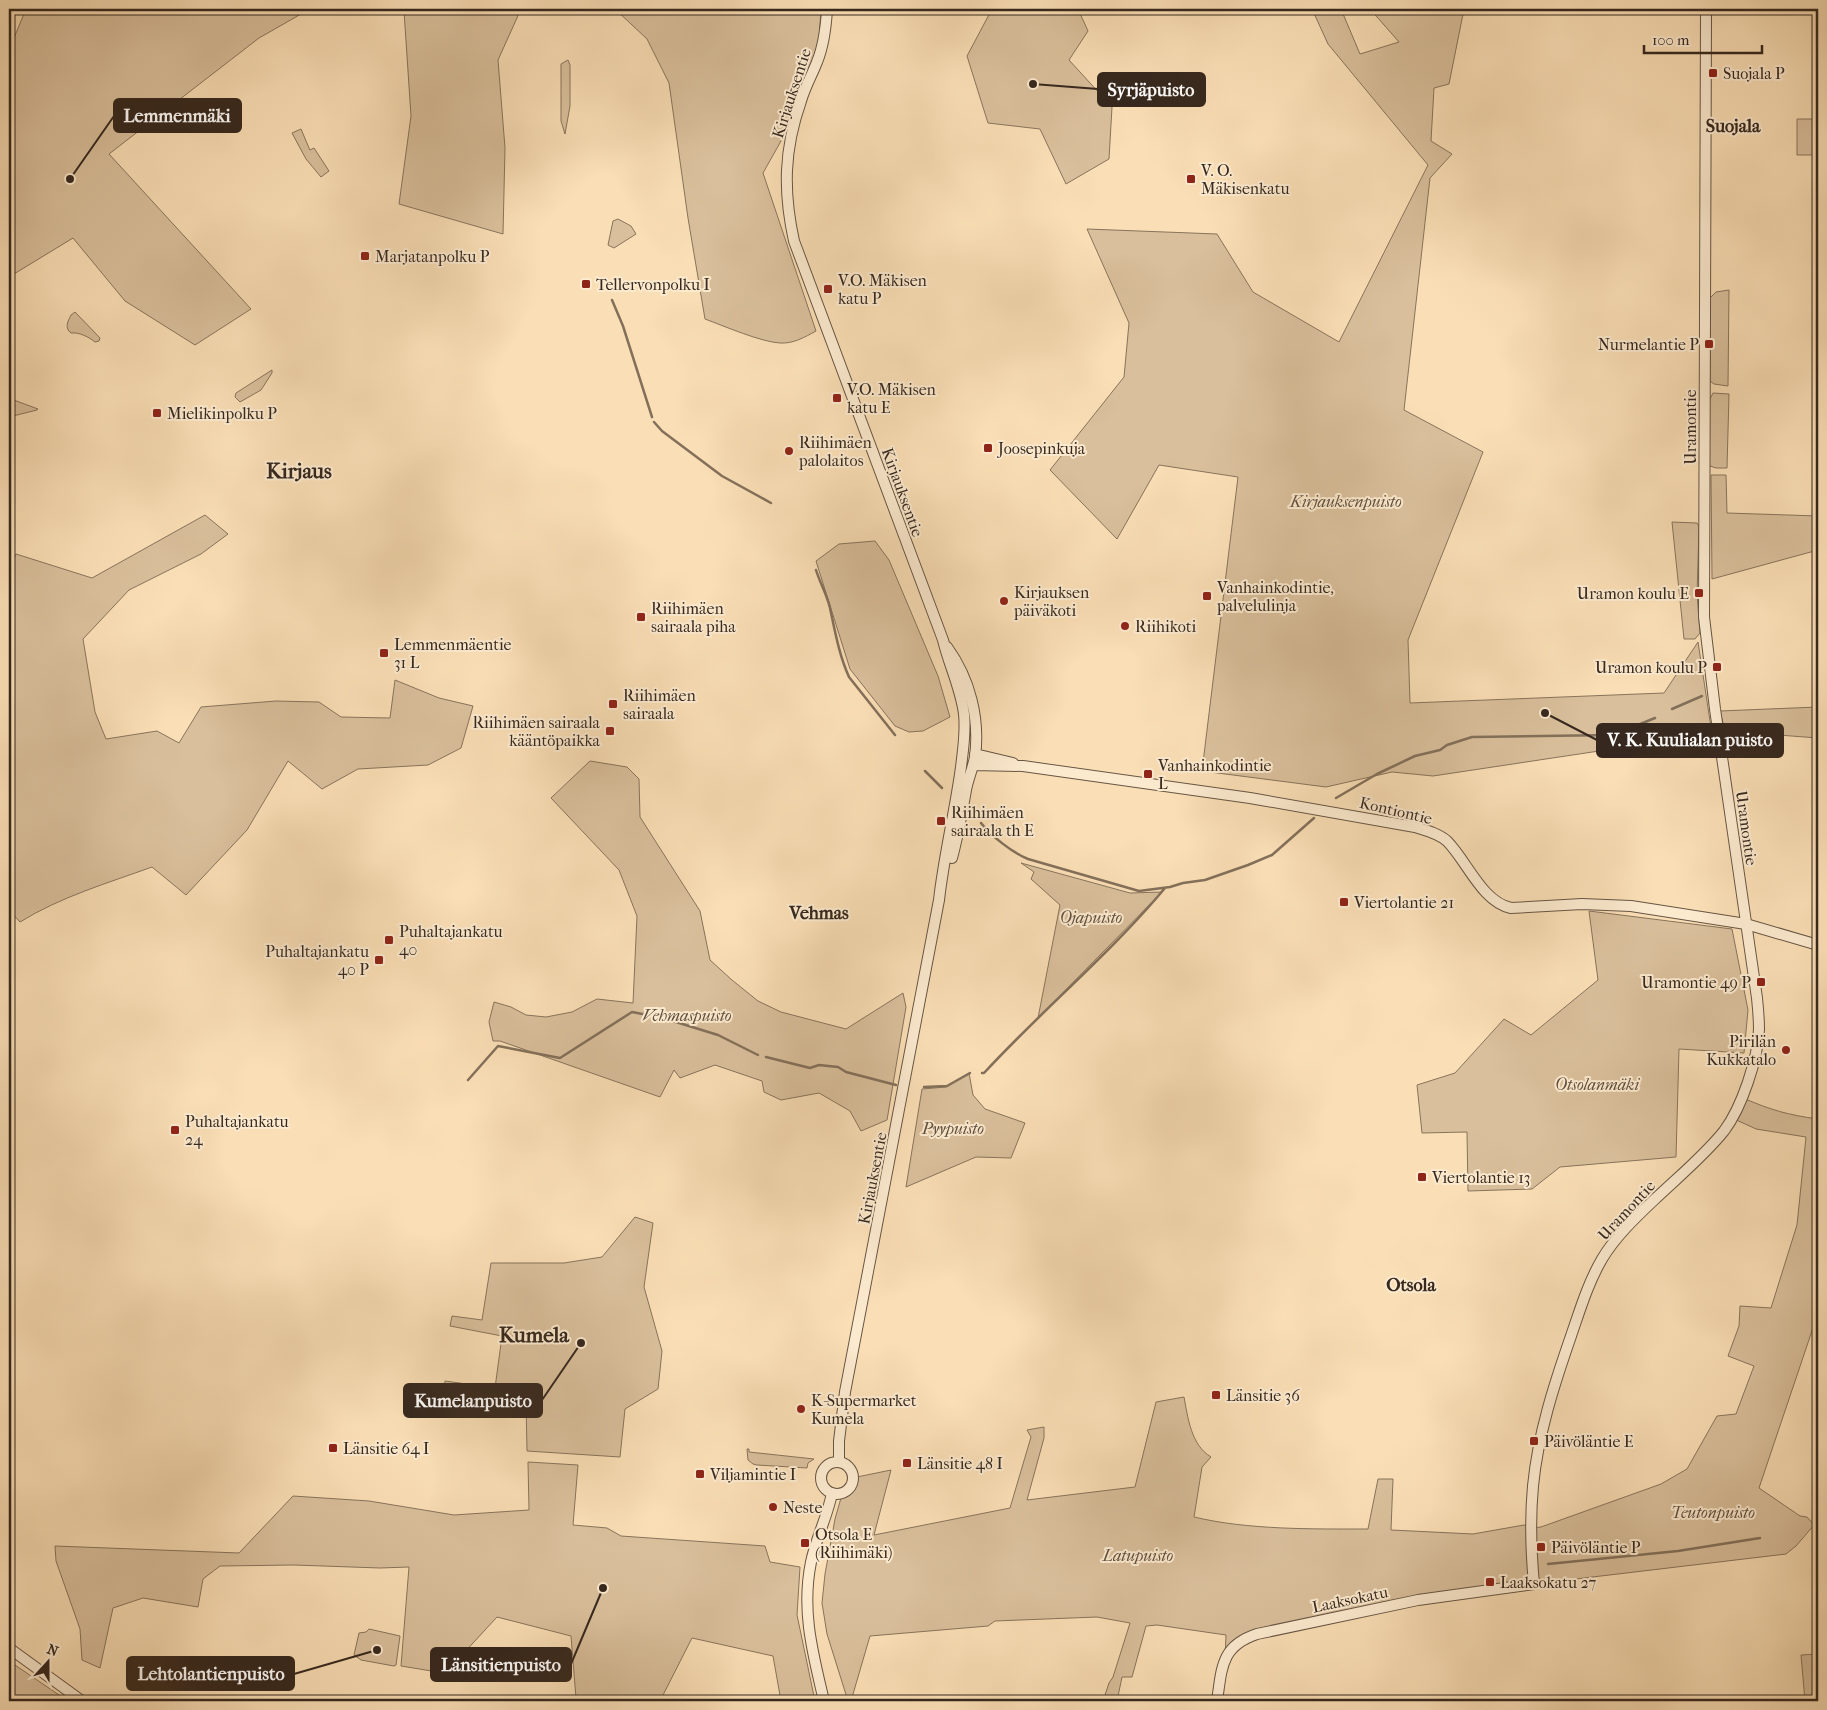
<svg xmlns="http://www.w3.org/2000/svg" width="1827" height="1710" font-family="'IM FELL French Canon',serif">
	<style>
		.green { fill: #d9bf9b; stroke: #88745c }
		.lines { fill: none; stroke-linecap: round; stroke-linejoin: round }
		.stream { stroke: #83705a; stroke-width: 2.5 }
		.minor-casing { stroke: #675644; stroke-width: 12 }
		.minor { stroke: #fceacf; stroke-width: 10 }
		.poi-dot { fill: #8f2418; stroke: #fceacf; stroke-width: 2 }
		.labels { text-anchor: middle; stroke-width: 4; stroke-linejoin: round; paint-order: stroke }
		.poi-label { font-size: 16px; fill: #36281e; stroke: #fceacf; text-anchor: start }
		.street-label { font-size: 16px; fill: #36281e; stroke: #fceacf }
		.park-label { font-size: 16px; font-style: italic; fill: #5f4e3d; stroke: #fceacf }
		.neighbourhood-label { font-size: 18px; font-weight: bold; fill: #36281e; stroke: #fceacf }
		.district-label { font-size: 21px; font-weight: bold; fill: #36281e; stroke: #fceacf }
		.leader { fill: none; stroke: #36281e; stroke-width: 2 }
		.callout-dot { fill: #36281e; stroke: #fceacf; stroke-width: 2 }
		.callout { fill: #36281e; stroke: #36281e; stroke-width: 2 }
		.callout-label { font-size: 18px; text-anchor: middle; font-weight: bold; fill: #fff }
	</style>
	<rect width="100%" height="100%" fill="#fadeb5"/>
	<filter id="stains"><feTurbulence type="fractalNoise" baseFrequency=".004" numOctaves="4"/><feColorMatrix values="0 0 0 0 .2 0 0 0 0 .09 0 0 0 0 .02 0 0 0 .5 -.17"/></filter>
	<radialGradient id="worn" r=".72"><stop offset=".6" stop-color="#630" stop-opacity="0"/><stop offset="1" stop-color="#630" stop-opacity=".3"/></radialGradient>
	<path class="green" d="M 26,9 L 521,9 L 498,60 L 505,148 L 503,234 L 399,204 L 411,116 L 404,11 L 308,10 L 259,38 L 109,154 L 251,309 L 195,345 L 125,301 L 73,238 L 9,277 L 9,50 Z
		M 615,9 L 821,9 L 819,40 L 813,59 L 781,141 L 763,173 L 816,331 C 805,337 793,344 780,343 C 761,342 724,326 705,319 L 688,218 L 669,83 L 647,39 Z
		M 992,9 L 1078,9 L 1088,31 L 1069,60 L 1112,107 L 1109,159 L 1066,184 L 1040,129 L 988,123 L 967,56 Z
		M 1312,9 L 1341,9 L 1360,54 L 1399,42 L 1370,9 L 1464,9 L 1449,84 L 1434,88 L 1431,141 L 1452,154 L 1430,178 L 1404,410 L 1483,452 L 1408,640 L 1410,703 L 1664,693 L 1698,642 L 1712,734 L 1433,776 L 1392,772 L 1326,787 L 1202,771 L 1238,477 L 1159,465 L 1117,539 L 1050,470 L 1124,377 L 1129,323 L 1087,229 L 1217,234 L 1253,292 L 1339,342 L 1428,165 L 1328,44 Z
		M 568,60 L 570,65 L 570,106 L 565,134 L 561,121 L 561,64 Z
		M 1797,119 L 1818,119 L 1818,155 L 1797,155 Z
		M 301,129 L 309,148 L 310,150 L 314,148 L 329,171 L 321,177 L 306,159 L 292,133 Z
		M 618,219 L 631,226 L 636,234 L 614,248 L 608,245 L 613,221 Z
		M 1729,290 L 1728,386 L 1714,384 L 1710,381 L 1710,298 L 1716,292 Z
		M 75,312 L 100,338 L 99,341 L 95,342 C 89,337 79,332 71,333 C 64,328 68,321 71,315 Z
		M 272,370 L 272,373 L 261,390 L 240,402 L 235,397 L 236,393 Z
		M 1713,393 L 1729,394 L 1727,468 L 1716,468 L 1710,466 L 1709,463 L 1709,401 Z
		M 1814,396 L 1818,396 L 1818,465 L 1813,465 Z
		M 11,399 L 38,409 L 37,410 L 9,417 L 9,401 Z
		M 1711,475 L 1726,475 L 1727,513 L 1818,516 L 1818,550 L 1712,579 Z
		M 205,515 L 228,534 L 201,554 L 129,590 L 83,639 L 95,712 L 106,739 L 157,731 L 179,743 L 201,707 L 276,701 L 319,702 L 341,717 L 390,718 L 395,680 L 439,698 L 473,706 L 461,748 L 428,765 L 358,769 L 322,789 L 288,761 L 247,830 L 186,895 L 152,867 C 108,883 60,897 20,922 L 9,910 L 9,570 L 16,554 L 92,578 Z
		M 1672,522 L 1697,523 L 1699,527 L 1697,595 L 1700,633 L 1695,639 L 1684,639 Z
		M 875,541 L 889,560 L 938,676 L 950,717 L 923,731 L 909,732 L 895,726 L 850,669 L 816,561 L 839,544 Z
		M 1818,707 L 1818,738 L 1725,731 L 1720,711 Z
		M 590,761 L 627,767 L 639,779 L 640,817 L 700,911 L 710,960 L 732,980 L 758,1001 L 781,1012 L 846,1029 L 903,993 L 906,1007 L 887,1120 L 861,1131 L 850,1111 L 819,1093 L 781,1100 L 764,1092 L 762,1081 L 715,1065 L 680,1078 L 674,1070 L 660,1097 L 500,1041 L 493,1041 L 489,1022 L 494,1002 L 511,1007 L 526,1015 L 546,1017 L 572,1012 L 597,999 L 633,1003 L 637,916 L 619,870 L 551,798 Z
		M 1021,863 L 1130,893 L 1162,892 L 1038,1018 L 1060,905 L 1031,879 L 1034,872 Z
		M 1589,911 L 1732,929 L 1748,1010 L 1744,1053 L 1679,1049 L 1676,1157 L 1560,1167 L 1532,1189 L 1468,1191 L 1467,1132 L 1422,1133 L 1417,1085 L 1455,1073 L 1504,1019 L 1531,1035 L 1598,980 Z
		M 969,1073 L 973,1095 L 985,1109 L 1025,1123 L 1011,1158 L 976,1157 L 906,1187 L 922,1089 L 946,1087 Z
		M 1743,1098 C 1771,1110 1788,1115 1818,1119 L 1818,1313 L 1759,1488 L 1800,1516 L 1807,1517 L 1814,1525 L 1796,1546 L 1786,1554 L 1458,1593 L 1257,1634 L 1225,1660 L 1226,1635 L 1157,1625 L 1146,1626 L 1132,1677 L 1122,1677 L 1117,1701 L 1103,1701 L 1109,1683 L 1113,1677 L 1130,1623 L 1097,1617 L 995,1621 L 988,1626 L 870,1636 L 851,1701 L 848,1701 L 827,1634 L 822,1603 L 825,1574 L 835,1519 L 845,1484 L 852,1478 L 891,1470 L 874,1535 L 1010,1508 L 1031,1437 L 1027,1430 L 1044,1427 L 1044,1438 L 1027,1500 L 1135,1487 L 1156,1402 L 1184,1397 C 1188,1418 1191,1445 1211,1457 L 1202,1467 L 1194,1517 C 1248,1530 1313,1529 1368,1529 L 1378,1479 L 1393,1479 L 1391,1530 L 1473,1534 L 1524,1525 L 1532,1528 L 1541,1527 L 1661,1484 L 1687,1469 L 1717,1416 L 1736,1414 L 1754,1366 L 1728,1356 L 1739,1326 L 1740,1306 L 1771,1308 L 1797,1225 L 1806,1137 L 1756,1129 L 1732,1118 Z
		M 635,1217 L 653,1223 L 644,1287 L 662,1351 L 658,1389 L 625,1409 L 620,1457 L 527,1451 L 526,1402 L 444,1389 L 445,1381 L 495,1388 L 502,1336 L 450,1326 L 452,1316 L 482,1320 L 491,1263 L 564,1263 L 602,1257 Z
		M 747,1449 L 749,1449 L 749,1452 L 814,1459 L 808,1463 L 807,1468 L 757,1465 L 753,1464 L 748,1460 Z
		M 528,1462 L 578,1465 L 573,1525 L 607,1528 L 621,1536 L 765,1546 L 770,1562 L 800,1567 L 797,1615 L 815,1701 L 781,1701 L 773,1656 L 692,1638 L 660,1701 L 595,1701 L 576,1698 L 571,1636 L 497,1617 L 462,1655 L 456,1675 L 401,1666 L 409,1567 L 380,1568 L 294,1565 L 220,1566 L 203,1579 L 198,1607 L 143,1598 L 113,1608 L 100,1668 L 82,1660 L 80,1629 L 56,1561 L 55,1546 L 239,1553 L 293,1496 L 369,1501 L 454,1515 L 529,1510 Z
		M 369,1629 L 400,1636 L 396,1665 L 394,1666 L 361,1660 L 354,1655 L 359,1633 L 366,1632 Z
		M 1818,1654 L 1818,1701 L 1805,1701 L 1801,1655 Z
		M 9,1661 L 68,1701 L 9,1701 Z"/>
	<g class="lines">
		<path class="stream" d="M 612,300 L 623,326 L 652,417
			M 654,422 L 662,431 L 722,476 L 771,503
			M 816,570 C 820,583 827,595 830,608 C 835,631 839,655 849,677 L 895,735
			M 1672,709 L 1702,696
			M 925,771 L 942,788
			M 1336,798 L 1377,774 L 1415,756 L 1440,750 L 1447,745 L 1472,737 L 1613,735 L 1655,718
			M 981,823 C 991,836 1013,853 1028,859 L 1139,891 L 1170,887 L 1183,883 L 1205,880 L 1248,865 L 1272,855 L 1314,818
			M 766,1057 L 810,1068 L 819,1065 L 838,1067 L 846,1072 L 896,1085
			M 982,1073 L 984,1073 C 1042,1010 1110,954 1165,888
			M 468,1080 L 498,1046 L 560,1058 L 632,1012 L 663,1018 L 718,1035 L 758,1055
			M 924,1087 L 947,1086 L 970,1073
			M 1548,1564 L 1678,1551 L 1760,1538"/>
		<g class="minor-casing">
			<path id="minor" d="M 827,9 C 826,27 824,45 817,62 C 812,75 805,87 801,101 C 784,149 783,191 794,241 L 943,640 C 949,665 961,689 964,714 C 966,732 963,750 961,767 C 955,812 944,855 939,900 L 845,1392 L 839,1441 L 839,1462
				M 947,647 C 970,679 980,718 975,757 C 973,768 968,779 966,790 C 962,813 958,836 952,858
				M 975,754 L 1013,763
				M 973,765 L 1023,766 L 1250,798 L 1415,827 C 1425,830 1438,833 1447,841 C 1467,861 1482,902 1511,908 L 1582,904 L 1631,906 L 1746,924 L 1818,945
				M821 1478a16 16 0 1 1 32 0a16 16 0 1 1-32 0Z
				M 9,1648 L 82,1701
				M 824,1701 C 813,1654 801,1611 811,1562 C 816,1538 828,1515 832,1493
				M 1217,1701 C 1222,1667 1221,1646 1257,1634 L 1418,1600 L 1534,1584 C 1531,1552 1530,1518 1533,1486 C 1538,1434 1554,1385 1571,1336 C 1580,1310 1588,1283 1602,1259 C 1615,1237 1635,1218 1654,1200 C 1677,1178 1704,1156 1724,1131 C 1742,1107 1758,1059 1759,1029 C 1759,1019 1758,1008 1757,998 L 1715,709 L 1704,617 L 1706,9"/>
		</g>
		<use href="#minor" class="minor"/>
	</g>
	<g class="poi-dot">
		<rect x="1708" y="68" width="10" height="10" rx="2.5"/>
		<rect x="1186" y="174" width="10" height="10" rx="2.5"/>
		<rect x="360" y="251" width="10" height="10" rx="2.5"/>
		<rect x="581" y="279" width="10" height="10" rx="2.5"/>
		<rect x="823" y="284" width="10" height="10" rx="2.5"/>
		<rect x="1704" y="339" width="10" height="10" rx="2.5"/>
		<rect x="832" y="393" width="10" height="10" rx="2.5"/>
		<rect x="152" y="408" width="10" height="10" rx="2.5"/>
		<rect x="983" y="443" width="10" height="10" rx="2.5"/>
		<circle cx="789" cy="451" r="5"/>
		<rect x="1694" y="588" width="10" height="10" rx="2.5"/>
		<rect x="1202" y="591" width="10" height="10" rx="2.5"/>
		<circle cx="1004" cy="601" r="5"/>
		<rect x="636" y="612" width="10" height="10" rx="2.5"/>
		<circle cx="1125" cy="626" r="5"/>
		<rect x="379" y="648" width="10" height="10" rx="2.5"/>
		<rect x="1712" y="662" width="10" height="10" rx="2.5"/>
		<rect x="608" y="699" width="10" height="10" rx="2.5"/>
		<rect x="605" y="726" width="10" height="10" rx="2.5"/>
		<rect x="1143" y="769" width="10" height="10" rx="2.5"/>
		<rect x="936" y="816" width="10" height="10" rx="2.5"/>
		<rect x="1339" y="897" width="10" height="10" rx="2.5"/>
		<rect x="384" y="935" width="10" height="10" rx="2.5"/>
		<rect x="374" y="955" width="10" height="10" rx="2.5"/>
		<rect x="1756" y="977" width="10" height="10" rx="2.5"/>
		<circle cx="1786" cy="1050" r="5"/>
		<rect x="170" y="1125" width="10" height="10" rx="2.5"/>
		<rect x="1417" y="1172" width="10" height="10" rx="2.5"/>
		<rect x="1211" y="1390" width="10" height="10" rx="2.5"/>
		<circle cx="801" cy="1409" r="5"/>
		<rect x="1529" y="1436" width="10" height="10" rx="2.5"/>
		<rect x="328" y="1443" width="10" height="10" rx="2.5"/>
		<rect x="902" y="1458" width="10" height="10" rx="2.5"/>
		<rect x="695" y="1469" width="10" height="10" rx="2.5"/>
		<circle cx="773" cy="1507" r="5"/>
		<rect x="800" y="1538" width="10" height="10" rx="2.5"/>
		<rect x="1536" y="1542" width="10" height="10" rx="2.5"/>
		<rect x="1485" y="1577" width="10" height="10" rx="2.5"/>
	</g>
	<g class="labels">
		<g class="poi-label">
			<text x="1723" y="79">Suojala P</text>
			<text x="1201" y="176">V. O.<tspan x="1201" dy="18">Mäkisenkatu</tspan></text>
			<text x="375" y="262">Marjatanpolku P</text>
			<text x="838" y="286">V.O. Mäkisen<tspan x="838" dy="18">katu P</tspan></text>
			<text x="596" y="290">Tellervonpolku I</text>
			<text x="1699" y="350" text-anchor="end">Nurmelantie P</text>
			<text x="847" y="395">V.O. Mäkisen<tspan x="847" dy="18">katu E</tspan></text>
			<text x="167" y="419">Mielikinpolku P</text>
			<text x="799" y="448">Riihimäen<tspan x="799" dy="18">palolaitos</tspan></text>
			<text x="998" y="454">Joosepinkuja</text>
			<text x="1217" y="593">Vanhainkodintie,<tspan x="1217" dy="18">palvelulinja</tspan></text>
			<text x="1014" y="598">Kirjauksen<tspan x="1014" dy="18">päiväkoti</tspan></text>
			<text x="1689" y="599" text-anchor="end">Uramon koulu E</text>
			<text x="651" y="614">Riihimäen<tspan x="651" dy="18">sairaala piha</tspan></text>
			<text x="1135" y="632">Riihikoti</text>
			<text x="394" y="650">Lemmenmäentie<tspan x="394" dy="18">31 L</tspan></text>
			<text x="1707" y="673" text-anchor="end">Uramon koulu P</text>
			<text x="623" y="701">Riihimäen<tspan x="623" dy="18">sairaala</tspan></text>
			<text x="600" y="728" text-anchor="end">Riihimäen sairaala<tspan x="600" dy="18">kääntöpaikka</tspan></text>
			<text x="1158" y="771">Vanhainkodintie<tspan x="1158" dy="18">L</tspan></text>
			<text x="951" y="818">Riihimäen<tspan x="951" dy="18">sairaala th E</tspan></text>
			<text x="1354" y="908">Viertolantie 21</text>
			<text x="399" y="937">Puhaltajankatu<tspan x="399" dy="18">40</tspan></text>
			<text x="369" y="957" text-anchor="end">Puhaltajankatu<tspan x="369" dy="18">40 P</tspan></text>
			<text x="1751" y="988" text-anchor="end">Uramontie 49 P</text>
			<text x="1776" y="1047" text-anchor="end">Pirilän<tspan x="1776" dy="18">Kukkatalo</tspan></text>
			<text x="185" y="1127">Puhaltajankatu<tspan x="185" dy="18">24</tspan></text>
			<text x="1432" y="1183">Viertolantie 13</text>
			<text x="1226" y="1401">Länsitie 36</text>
			<text x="811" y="1406">K-Supermarket<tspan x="811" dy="18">Kumela</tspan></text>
			<text x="1544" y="1447">Päivöläntie E</text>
			<text x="343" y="1454">Länsitie 64 I</text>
			<text x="917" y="1469">Länsitie 48 I</text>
			<text x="710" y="1480">Viljamintie I</text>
			<text x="783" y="1513">Neste</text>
			<text x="815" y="1540">Otsola E<tspan x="815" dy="18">(Riihimäki)</tspan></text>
			<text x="1551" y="1553">Päivöläntie P</text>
			<text x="1500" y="1588">Laaksokatu 27</text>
		</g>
		<g class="street-label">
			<text transform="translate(791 93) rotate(-72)" y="6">Kirjauksentie</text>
			<text transform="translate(1690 427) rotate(-90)" y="6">Uramontie</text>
			<text transform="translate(903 492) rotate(70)" y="6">Kirjauksentie</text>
			<text transform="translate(1396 810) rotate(13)" y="6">Kontiontie</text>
			<text transform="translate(1747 828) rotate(82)" y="6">Uramontie</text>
			<text transform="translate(872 1178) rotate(-79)" y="6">Kirjauksentie</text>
			<text transform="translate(1626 1210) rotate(-47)" y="6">Uramontie</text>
			<text transform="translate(1350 1599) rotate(-12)" y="6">Laaksokatu</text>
		</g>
		<g class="park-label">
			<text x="1346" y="507">Kirjauksenpuisto</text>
			<text x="1091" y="923">Ojapuisto</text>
			<text x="687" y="1021">Vehmaspuisto</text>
			<text x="1597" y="1090">Otsolanmäki</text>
			<text x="953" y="1134">Pyypuisto</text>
			<text x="1713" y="1518">Teutonpuisto</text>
			<text x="1138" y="1561">Latupuisto</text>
		</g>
		<g class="neighbourhood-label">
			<text x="1733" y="132">Suojala</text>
			<text x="819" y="919">Vehmas</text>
			<text x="1411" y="1291">Otsola</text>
		</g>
		<g class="district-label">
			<text x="299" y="478">Kirjaus</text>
			<text x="534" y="1342">Kumela</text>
		</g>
	</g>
	<path class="leader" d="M1033 84L1098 89M70 179L114 116M1545 713L1597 740M581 1343L542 1400M603 1588L571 1664M377 1650L294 1674"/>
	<g class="callout-dot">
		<circle cx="1033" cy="84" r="5"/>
		<circle cx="70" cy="179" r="5"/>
		<circle cx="1545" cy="713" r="5"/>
		<circle cx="581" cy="1343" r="5"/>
		<circle cx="603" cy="1588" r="5"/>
		<circle cx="377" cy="1650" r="5"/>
	</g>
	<g class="callout">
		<rect x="1098" y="73" width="107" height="33" rx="5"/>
		<rect x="114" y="99" width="127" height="33" rx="5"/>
		<rect x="1597" y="724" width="186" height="33" rx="5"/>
		<rect x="404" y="1384" width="138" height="33" rx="5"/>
		<rect x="431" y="1648" width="140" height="33" rx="5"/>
		<rect x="127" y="1657" width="167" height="33" rx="5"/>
	</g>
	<g class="callout-label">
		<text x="1151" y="96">Syrjäpuisto</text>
		<text x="177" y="122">Lemmenmäki</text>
		<text x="1690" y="746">V. K. Kuulialan puisto</text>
		<text x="473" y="1407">Kumelanpuisto</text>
		<text x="501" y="1671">Länsitienpuisto</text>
		<text x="211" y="1680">Lehtolantienpuisto</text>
	</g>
	<rect width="1827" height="1710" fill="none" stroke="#fadeb5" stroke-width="30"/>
	<rect x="10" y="10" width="1807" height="1690" fill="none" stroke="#36281e" stroke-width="2.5"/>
	<rect x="15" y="15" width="1797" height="1680" fill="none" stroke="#36281e"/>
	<g transform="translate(48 1662) rotate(21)" stroke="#fceacf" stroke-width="4" paint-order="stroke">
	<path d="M0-4L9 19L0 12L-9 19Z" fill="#36281e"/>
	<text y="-8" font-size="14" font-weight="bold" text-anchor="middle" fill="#36281e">N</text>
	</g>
	<path d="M1644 45v8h118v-8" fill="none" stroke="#36281e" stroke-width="2.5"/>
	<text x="1652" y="45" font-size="15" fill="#36281e" stroke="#fceacf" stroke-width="4" paint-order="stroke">100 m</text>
	<rect width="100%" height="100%" filter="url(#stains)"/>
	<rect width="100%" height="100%" fill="url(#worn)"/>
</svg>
